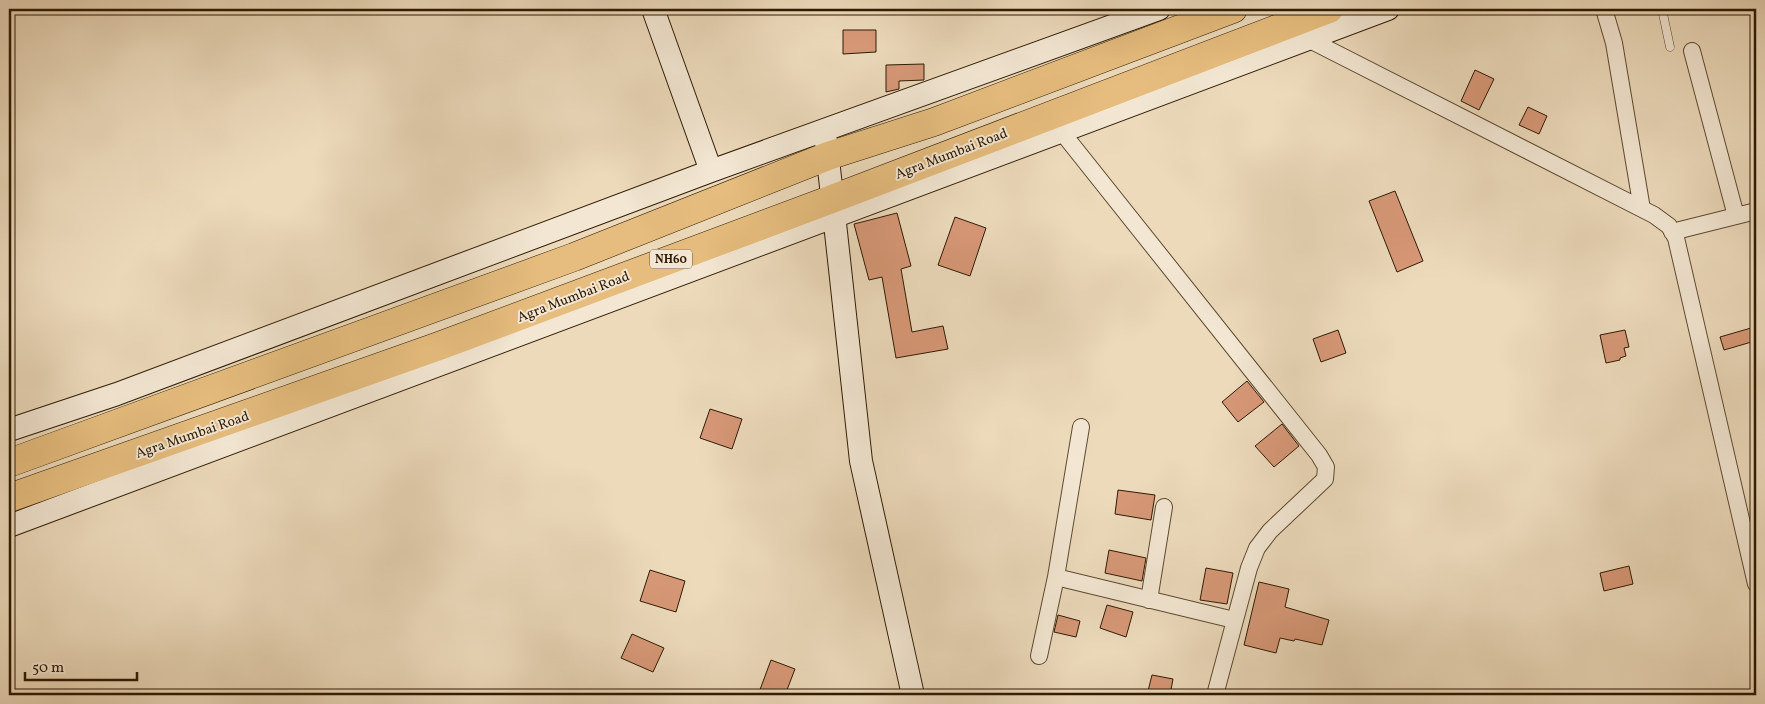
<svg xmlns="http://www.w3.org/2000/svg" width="1765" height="704" font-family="Vollkorn,serif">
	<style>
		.building { fill: #d79877; stroke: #2e1a03 }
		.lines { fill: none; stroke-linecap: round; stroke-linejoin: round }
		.lane-casing { stroke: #5e4a31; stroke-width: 9 }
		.street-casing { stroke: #5e4a31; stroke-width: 18 }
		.secondary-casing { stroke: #2e1a03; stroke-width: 24 }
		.highway-casing { stroke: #2e1a03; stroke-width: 29 }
		.lane { stroke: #f3e7d3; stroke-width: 8 }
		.street { stroke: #f3e7d3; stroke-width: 16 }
		.secondary { stroke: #f3e7d3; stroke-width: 22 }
		.highway { stroke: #e6bd7e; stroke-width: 28 }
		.labels { text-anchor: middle; stroke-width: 4; stroke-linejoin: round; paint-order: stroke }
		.shield { fill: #f3e7d3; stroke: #695841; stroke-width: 1 }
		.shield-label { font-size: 12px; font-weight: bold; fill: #2e1a03 }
		.street-label { font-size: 14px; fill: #2e1a03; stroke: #f3e7d3 }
	</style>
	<rect width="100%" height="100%" fill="#ecdabb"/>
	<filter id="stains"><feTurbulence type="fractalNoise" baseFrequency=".004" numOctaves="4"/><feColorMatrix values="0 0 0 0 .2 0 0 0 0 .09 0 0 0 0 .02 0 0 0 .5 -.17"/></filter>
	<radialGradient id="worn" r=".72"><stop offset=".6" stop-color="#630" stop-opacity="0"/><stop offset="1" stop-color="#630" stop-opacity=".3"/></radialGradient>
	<path class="building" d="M 843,30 L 876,30 L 876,52 L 843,54 Z
		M 924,64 L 924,80 L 899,81 L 899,89 L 886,92 L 886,65 Z
		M 1475,70 L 1494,79 L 1479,110 L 1461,101 Z
		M 1528,107 L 1547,116 L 1539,134 L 1519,125 Z
		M 1395,191 L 1423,261 L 1397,272 L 1369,201 Z
		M 897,213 L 911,266 L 901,269 L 912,332 L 943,326 L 948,349 L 896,358 L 882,277 L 869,280 L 854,224 Z
		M 955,217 L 986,228 L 970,276 L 938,265 Z
		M 1751,328 L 1755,341 L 1724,350 L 1720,337 Z
		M 1338,330 L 1346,353 L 1321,362 L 1313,339 Z
		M 1625,330 L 1629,347 L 1624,348 L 1626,356 L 1620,358 L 1620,360 L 1606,363 L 1600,335 Z
		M 1247,381 L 1264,402 L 1238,422 L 1222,402 Z
		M 710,409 L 742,419 L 732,449 L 700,438 Z
		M 1282,424 L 1299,446 L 1274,467 L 1255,446 Z
		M 1118,490 L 1155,495 L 1151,520 L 1115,514 Z
		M 1109,550 L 1146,558 L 1142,581 L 1105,573 Z
		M 1629,566 L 1633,584 L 1604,591 L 1600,573 Z
		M 1206,568 L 1233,573 L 1227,604 L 1200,600 Z
		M 650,570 L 685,581 L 676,612 L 640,601 Z
		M 1259,582 L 1289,589 L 1285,607 L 1329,620 L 1322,645 L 1295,639 L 1294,641 L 1280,638 L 1276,653 L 1244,645 Z
		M 1107,605 L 1133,612 L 1126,637 L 1100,628 Z
		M 1058,615 L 1080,621 L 1076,637 L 1054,632 Z
		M 632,634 L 664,648 L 653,672 L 621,658 Z
		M 771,660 L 795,669 L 785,695 L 758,695 Z
		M 1152,675 L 1173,679 L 1170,695 L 1147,695 Z"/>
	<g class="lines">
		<g class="lane-casing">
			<path id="lane" d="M 1662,9 L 1670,47"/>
		</g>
		<g class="street-casing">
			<path id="street" d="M 1604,9 L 1614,43 L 1642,209
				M 1306,38 L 1654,215 L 1669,226 L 1676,238 L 1756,584
				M 1692,51 L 1736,216
				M 1061,131 L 1319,455 L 1326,467 L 1325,479 L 1270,531 L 1257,548 L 1249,568 L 1215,695
				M 1672,232 L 1756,211
				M 1081,427 L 1056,577 L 1234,620
				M 1149,600 L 1164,507
				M 1039,656 L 1056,577"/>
		</g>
		<g class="secondary-casing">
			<path id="secondary" d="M 653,9 L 711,171
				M 826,141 L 861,461 L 913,695
				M 9,430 L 117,394 L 711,171 L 1159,9
				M 9,526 L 1388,9"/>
		</g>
		<g class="highway-casing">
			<path id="highway" d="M 9,463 L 574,257 L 828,156 L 934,122 L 1233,9
				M 9,498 L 439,346 L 832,199 L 1329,9"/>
		</g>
		<use href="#lane" class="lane"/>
		<use href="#street" class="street"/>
		<use href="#secondary" class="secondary"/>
		<use href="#highway" class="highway"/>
	</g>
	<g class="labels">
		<rect class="shield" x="650" y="249.5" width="42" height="19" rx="4"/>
		<g class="shield-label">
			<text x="671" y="263">NH60</text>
		</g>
		<g class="street-label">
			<text transform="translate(951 153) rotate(-21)" y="5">Agra Mumbai Road</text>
			<text transform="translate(573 296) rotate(-21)" y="5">Agra Mumbai Road</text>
			<text transform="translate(192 434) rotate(-19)" y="5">Agra Mumbai Road</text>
		</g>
	</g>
	<rect width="1765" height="704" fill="none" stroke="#ecdabb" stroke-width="30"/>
	<rect x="10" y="10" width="1745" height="684" fill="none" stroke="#2e1a03" stroke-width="2.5"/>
	<rect x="15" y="15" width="1735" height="674" fill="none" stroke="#2e1a03"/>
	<path d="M25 672v8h112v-8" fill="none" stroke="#2e1a03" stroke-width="2.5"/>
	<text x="32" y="672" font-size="15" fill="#2e1a03" stroke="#f3e7d3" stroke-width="4" paint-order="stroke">50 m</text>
	<rect width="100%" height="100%" filter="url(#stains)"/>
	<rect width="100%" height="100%" fill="url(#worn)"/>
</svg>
